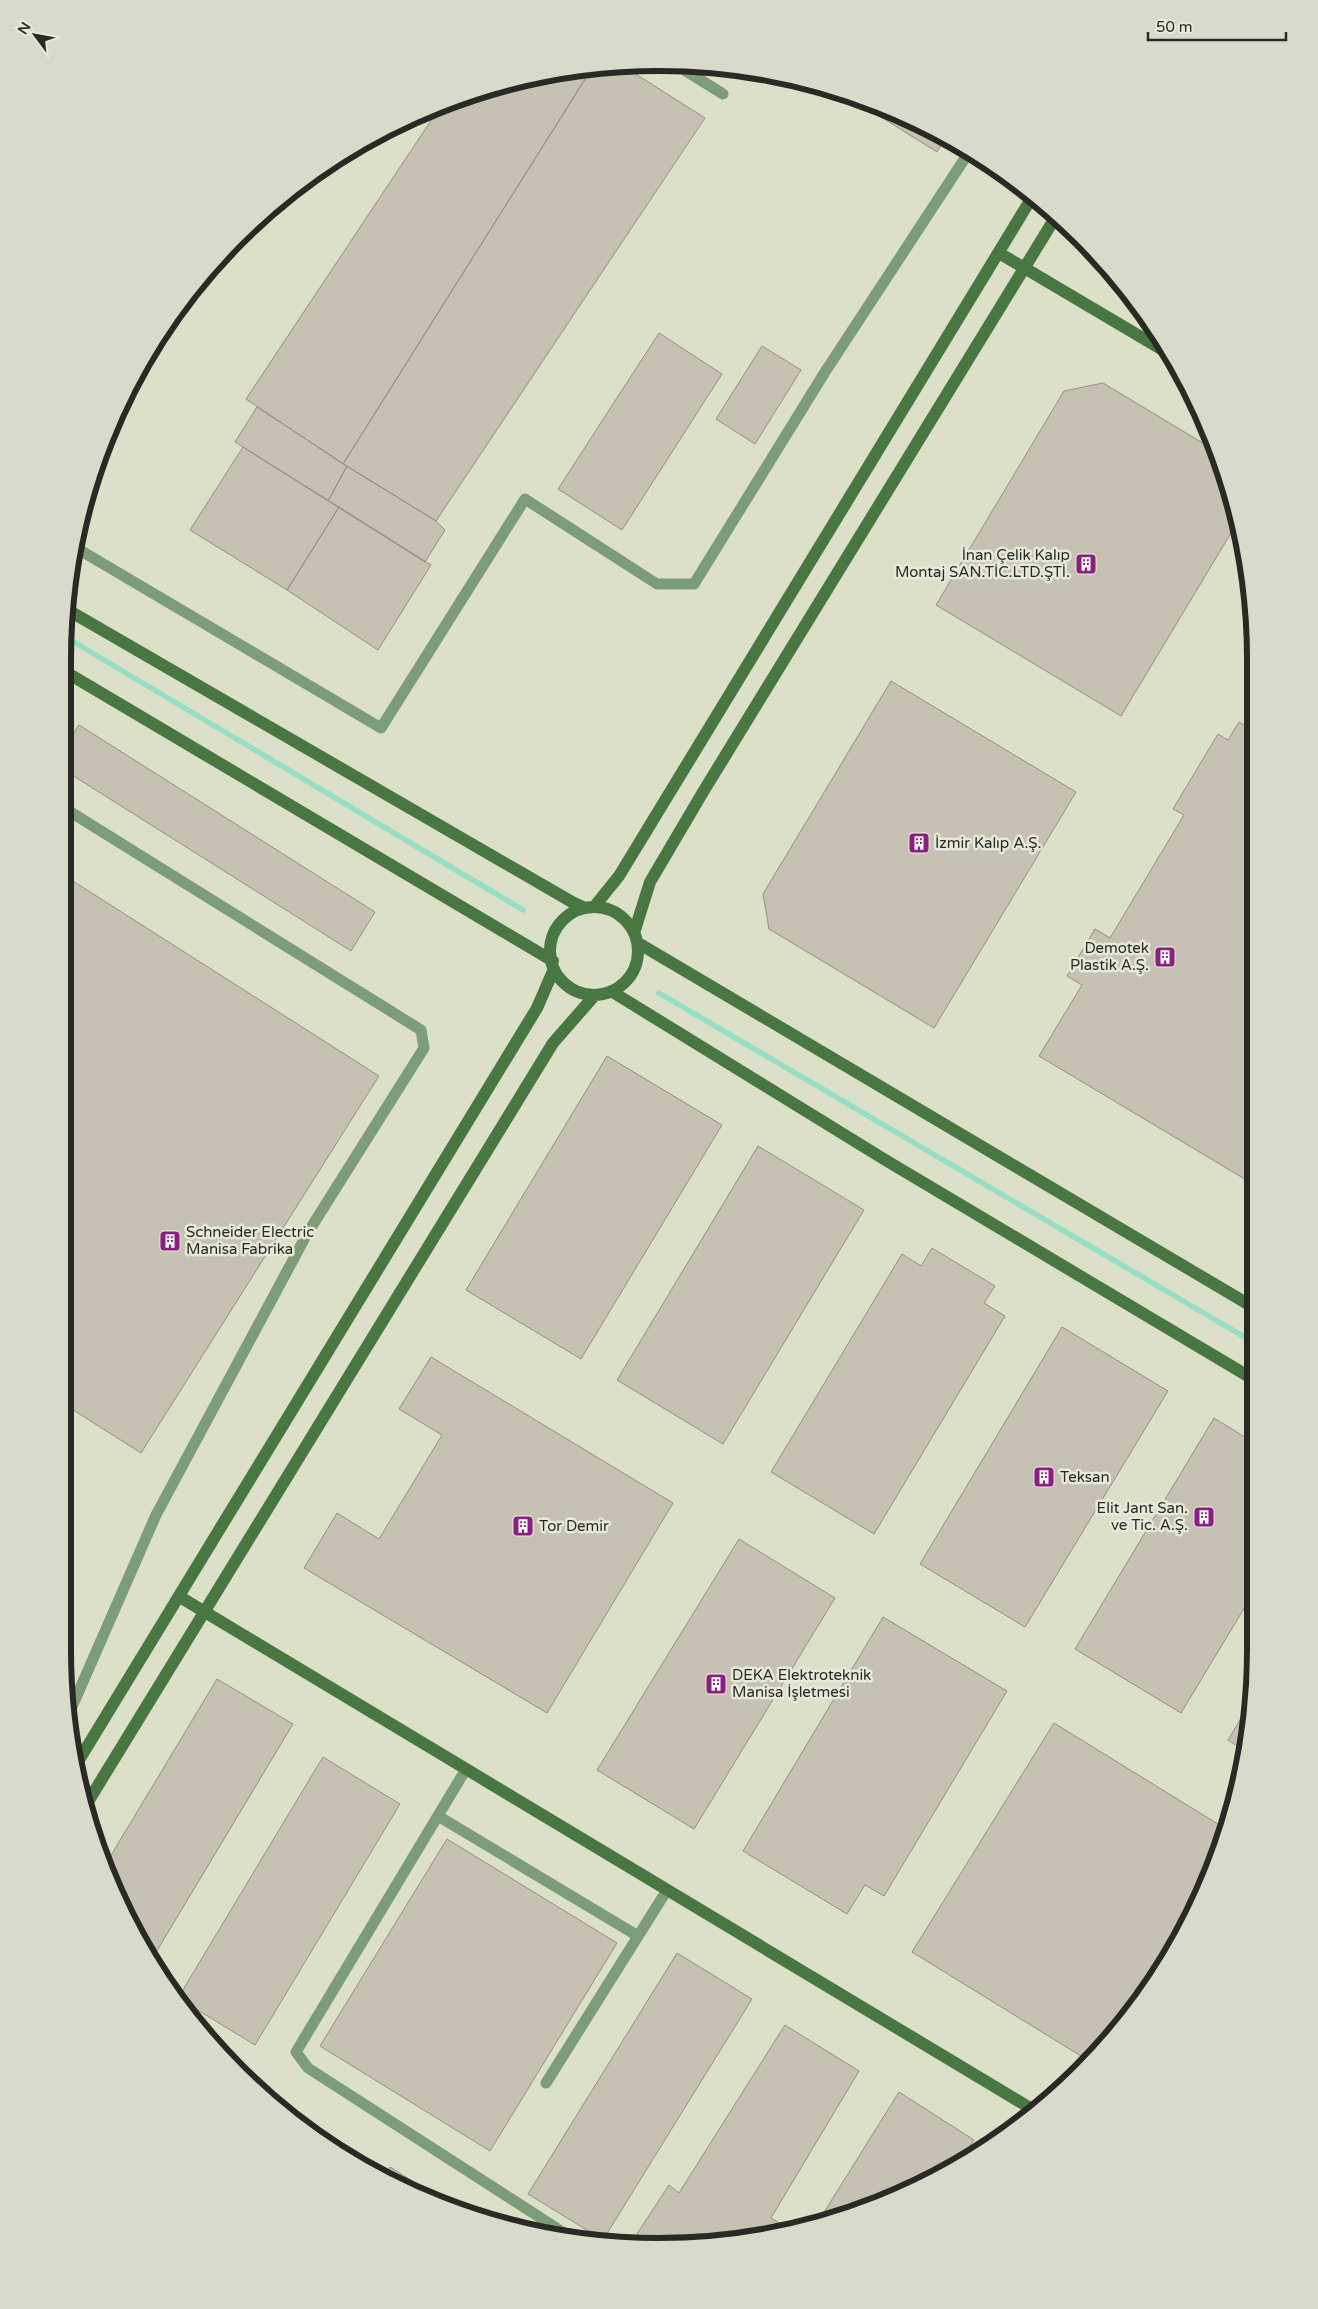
<svg xmlns="http://www.w3.org/2000/svg" width="1318" height="2309" font-family="'Varela Round',sans-serif">
	<style>
		.built { fill: #dde0c9 }
		.lines { fill: none; stroke-linecap: round; stroke-linejoin: round }
		.stream { stroke: #96dec4; stroke-width: 5.5 }
		.building { fill: #c7c1b3; stroke: #979083 }
		.lane { stroke: #7d9c78; stroke-width: 11 }
		.secondary { stroke: #487742; stroke-width: 12 }
		.labels { text-anchor: middle; stroke-width: 5; stroke-linejoin: round; paint-order: stroke }
		.poi-label { font-size: 15px; fill: #292a24; stroke: #e7e9da; text-anchor: start }
		.rim { fill: none; stroke: #292a24; stroke-width: 6 }
	</style>
	<rect width="100%" height="100%" fill="#e7e9da"/>
	<path class="built" d="M 620,64 L 737,68 L 851,94 L 957,143 L 1081,237 L 1155,328 L 1224,467 L 1250,581 L 1254,1689 L 1224,1841 L 1175,1948 L 1108,2043 L 1052,2099 L 957,2166 L 887,2201 L 776,2235 L 698,2245 L 581,2241 L 504,2226 L 395,2185 L 327,2146 L 237,2072 L 186,2013 L 124,1914 L 94,1841 L 68,1728 L 64,620 L 94,468 L 143,361 L 211,265 L 296,186 L 395,124 L 505,83 Z"/>
	<g class="lines">
		<path class="stream" d="M 64,636 L 523,910
			M 659,993 L 1253,1342"/>
	</g>
	<path class="building" d="M 620,64 L 705,118 L 436,521 L 343,464 L 592,68 Z
		M 592,68 L 343,464 L 246,399 L 440,107 L 505,83 Z
		M 841,92 L 851,94 L 946,137 L 937,152 Z
		M 659,333 L 722,374 L 622,530 L 558,489 Z
		M 762,346 L 801,370 L 755,444 L 716,419 Z
		M 1103,383 L 1216,451 L 1224,467 L 1237,523 L 1121,716 L 936,605 L 1064,391 Z
		M 257,407 L 347,466 L 328,501 L 235,442 Z
		M 243,447 L 339,507 L 287,590 L 190,530 Z
		M 347,466 L 436,521 L 445,530 L 425,562 L 328,501 Z
		M 339,507 L 431,565 L 378,650 L 287,590 Z
		M 891,681 L 1076,792 L 934,1028 L 769,929 L 763,894 Z
		M 1239,722 L 1251,729 L 1253,1184 L 1039,1056 L 1082,985 L 1067,976 L 1095,929 L 1110,938 L 1184,815 L 1173,809 L 1218,734 L 1228,740 Z
		M 79,725 L 375,912 L 351,951 L 64,770 L 64,749 Z
		M 65,876 L 379,1076 L 141,1453 L 67,1406 Z
		M 607,1056 L 722,1125 L 581,1359 L 466,1290 Z
		M 758,1146 L 864,1210 L 723,1444 L 617,1380 Z
		M 932,1248 L 995,1286 L 984,1303 L 1005,1316 L 874,1534 L 771,1472 L 902,1254 L 921,1266 Z
		M 1062,1327 L 1168,1391 L 1025,1627 L 920,1564 Z
		M 431,1357 L 673,1503 L 547,1713 L 304,1568 L 337,1513 L 379,1539 L 442,1435 L 399,1409 Z
		M 1214,1418 L 1253,1442 L 1254,1592 L 1181,1713 L 1075,1649 Z
		M 739,1539 L 835,1598 L 694,1829 L 597,1770 Z
		M 883,1617 L 1007,1691 L 884,1896 L 865,1885 L 847,1914 L 743,1851 Z
		M 217,1679 L 293,1724 L 152,1959 L 124,1914 L 104,1867 Z
		M 1252,1700 L 1242,1749 L 1228,1740 Z
		M 1054,1723 L 1226,1829 L 1224,1841 L 1175,1948 L 1108,2043 L 1089,2061 L 912,1952 Z
		M 323,1757 L 400,1804 L 255,2045 L 178,1998 Z
		M 447,1839 L 617,1943 L 490,2151 L 320,2046 Z
		M 677,1953 L 752,1999 L 603,2240 L 528,2194 Z
		M 785,2025 L 859,2071 L 771,2218 L 791,2230 L 776,2235 L 698,2245 L 631,2243 L 669,2185 L 679,2193 Z
		M 899,2092 L 974,2140 L 962,2158 L 966,2160 L 887,2201 L 818,2222 Z
		M 275,2102 L 350,2149 L 345,2156 L 327,2146 Z
		M 390,2167 L 456,2208 L 395,2185 L 383,2178 Z"/>
	<g class="lines">
		<path class="lane" d="M 678,66 L 723,94
			M 78,549 L 381,728 L 525,499 L 657,584 L 694,584 L 825,372 L 969,152
			M 64,690 L 73,676
			M 64,808 L 421,1030 L 424,1048 L 307,1234 L 156,1515 L 68,1716
			M 466,1769 L 296,2052 L 308,2068 L 575,2240
			M 438,1816 L 638,1936
			M 546,2083 L 667,1890"/>
		<path class="secondary" d="M 999,253 L 1168,353
			M 66,609 L 572,902 L 585,908
			M 64,671 L 553,961
			M 594,907 L 619,876 L 1031,199
			M550 951a44 44 0 1 1 88 0a44 44 0 1 1-88 0Z
			M 634,933 L 650,882 L 703,792 L 1055,218
			M 638,943 L 1253,1307
			M 611,991 L 887,1161 L 1253,1379
			M 180,1597 L 1035,2111
			M 76,1765 L 537,1008 L 554,969
			M 86,1805 L 553,1043 L 595,995"/>
	</g>
	<defs>
		<g id="building-square" transform="scale(1.125)"><rect x="-9" y="-9" width="18" height="18" rx="4" fill="#8d1e81" stroke="#e7e9da"/><path d="M-4-6H4V6H1V3H-1V6H-4ZM-2.5-4.3h1.7v1.8h-1.7ZM.8-4.3h1.7v1.8H.8ZM-2.5-1h1.7V.8h-1.7ZM.8-1h1.7V.8H.8Z" fill="#fff"/></g>
	</defs>
	<g fill-rule="evenodd">
		<use href="#building-square" x="1086" y="564"/>
		<use href="#building-square" x="919" y="843"/>
		<use href="#building-square" x="1165" y="957"/>
		<use href="#building-square" x="170" y="1241"/>
		<use href="#building-square" x="1044" y="1477"/>
		<use href="#building-square" x="1204" y="1517"/>
		<use href="#building-square" x="523" y="1526"/>
		<use href="#building-square" x="716" y="1684"/>
	</g>
	<g class="labels">
		<g class="poi-label">
			<text x="1070" y="560" text-anchor="end">İnan Çelik Kalıp<tspan x="1070" dy="17">Montaj SAN.TİC.LTD.ŞTİ.</tspan></text>
			<text x="935" y="848">İzmir Kalıp A.Ş.</text>
			<text x="1149" y="953" text-anchor="end">Demotek<tspan x="1149" dy="17">Plastik A.Ş.</tspan></text>
			<text x="186" y="1237">Schneider Electric<tspan x="186" dy="17">Manisa Fabrika</tspan></text>
			<text x="1060" y="1482">Teksan</text>
			<text x="1188" y="1513" text-anchor="end">Elit Jant San.<tspan x="1188" dy="17">ve Tic. A.Ş.</tspan></text>
			<text x="539" y="1531">Tor Demir</text>
			<text x="732" y="1680">DEKA Elektroteknik<tspan x="732" dy="17">Manisa İşletmesi</tspan></text>
		</g>
	</g>
	<path d="M0 0H1318V2309H0ZM659 71H659A588 588 0 0 1 1247 659V1650A588 588 0 0 1 659 2238H659A588 588 0 0 1 71 1650V659A588 588 0 0 1 659 71Z" fill="#d8dacb" fill-rule="evenodd"/>
	<path class="rim" d="M659 71H659A588 588 0 0 1 1247 659V1650A588 588 0 0 1 659 2238H659A588 588 0 0 1 71 1650V659A588 588 0 0 1 659 71Z"/>
	<g transform="translate(35 35) rotate(302)" stroke="#e7e9da" stroke-width="4" paint-order="stroke">
	<path d="M0-4L9 19L0 12L-9 19Z" fill="#292a24"/>
	<text y="-8" font-size="14" font-weight="bold" text-anchor="middle" fill="#292a24">N</text>
	</g>
	<path d="M1148 32v8h138v-8" fill="none" stroke="#292a24" stroke-width="2.5"/>
	<text x="1156" y="32" font-size="15" fill="#292a24" stroke="#e7e9da" stroke-width="4" paint-order="stroke">50 m</text>
</svg>
